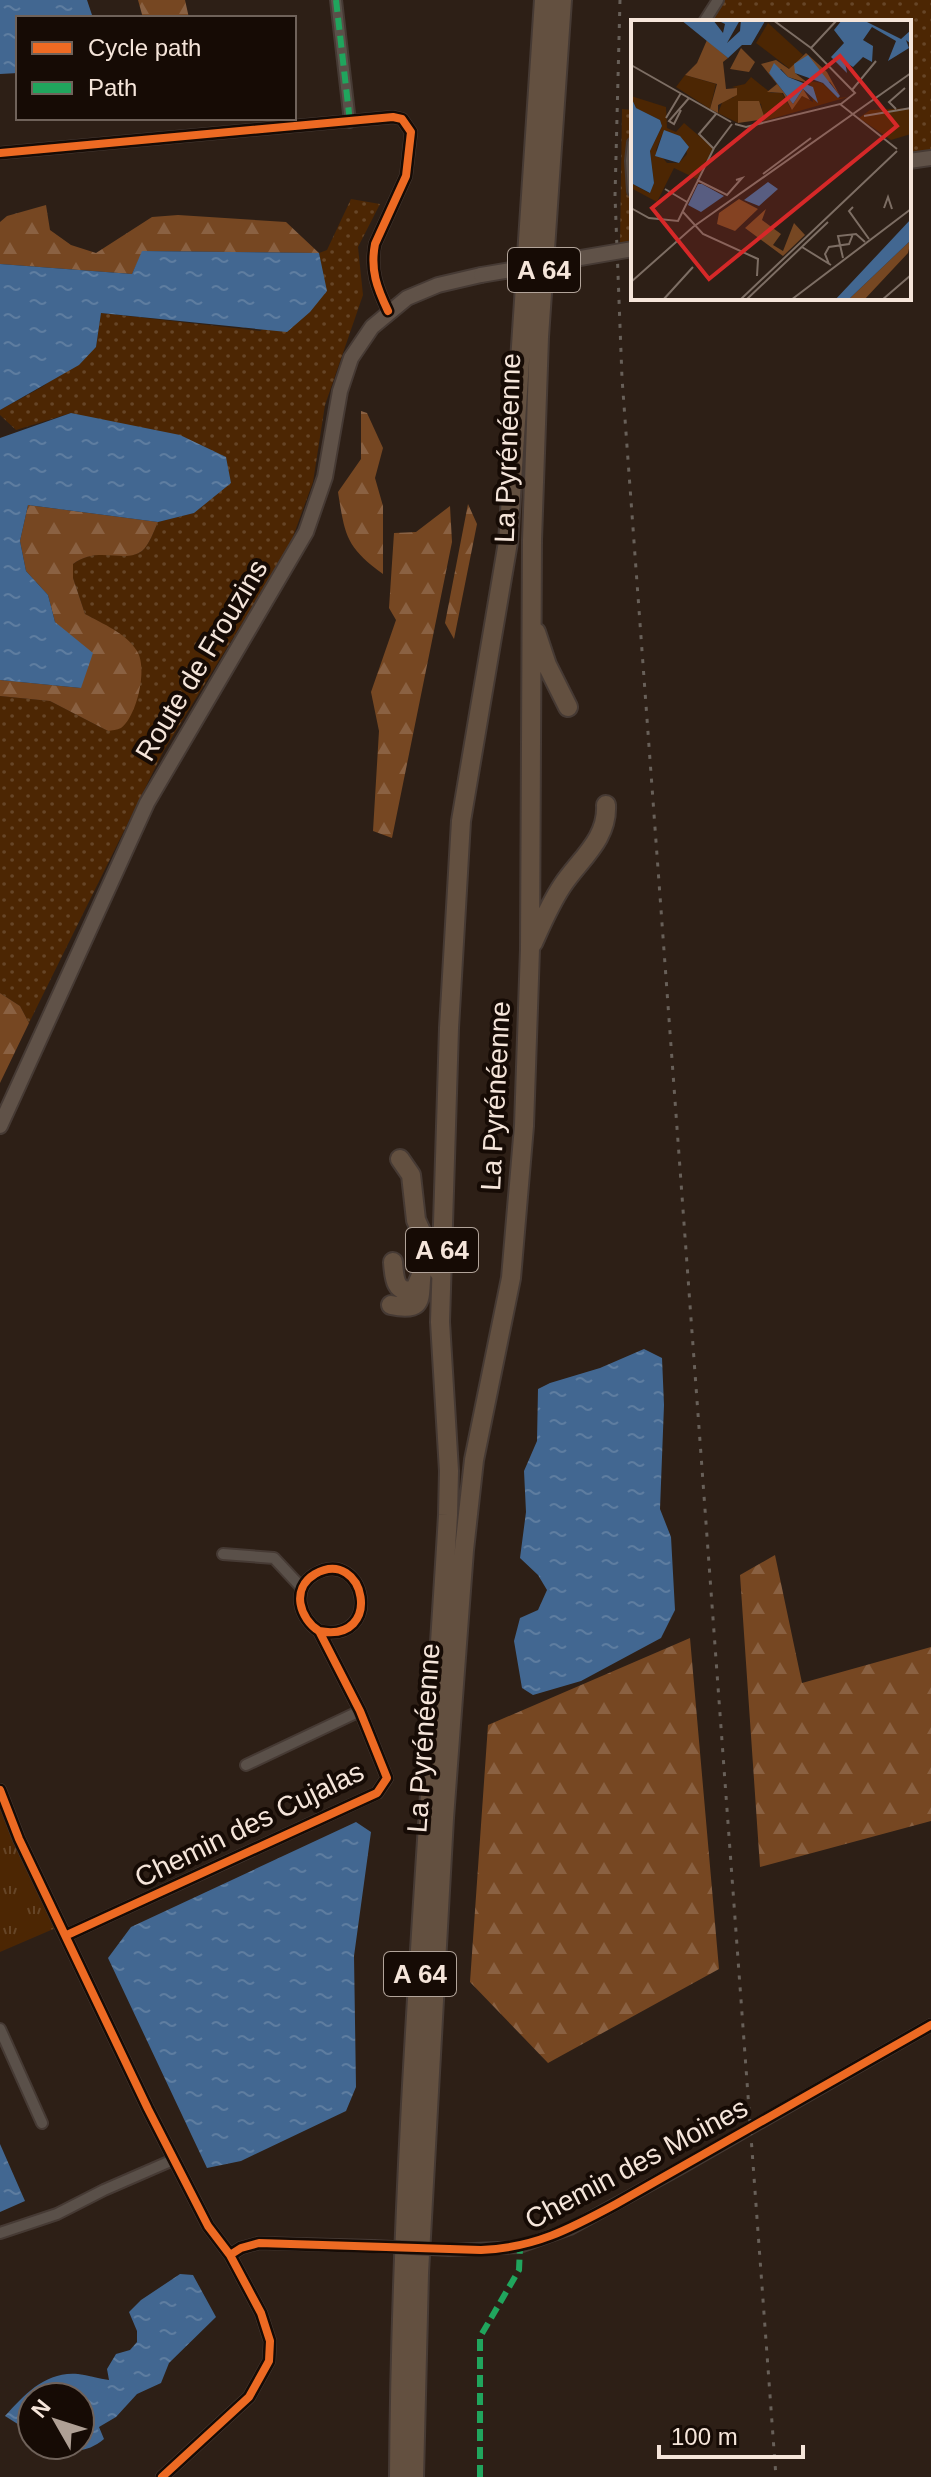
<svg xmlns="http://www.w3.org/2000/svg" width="931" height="2477" font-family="Arial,sans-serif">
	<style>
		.grass { fill: url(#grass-dots) }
		.forest { fill: url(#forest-firs) }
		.park { fill: url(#park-tufts) }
		.water { fill: url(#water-ripples) }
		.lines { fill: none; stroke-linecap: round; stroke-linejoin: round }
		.street-casing { stroke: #463a34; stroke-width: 14 }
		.secondary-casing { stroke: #463a34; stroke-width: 18 }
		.highway-casing { stroke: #463a34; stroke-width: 22 }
		.street { stroke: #5a5049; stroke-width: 10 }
		.secondary { stroke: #605248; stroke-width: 14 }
		.highway { stroke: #635040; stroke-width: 18 }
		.rail { stroke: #686059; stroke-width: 3; stroke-dasharray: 4 8; stroke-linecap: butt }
		.street-bridge-casing { stroke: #463a34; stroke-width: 14; stroke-linecap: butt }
		.secondary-bridge-casing { stroke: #463a34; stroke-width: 18; stroke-linecap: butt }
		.street-bridge { stroke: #5a5049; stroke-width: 10 }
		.secondary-bridge { stroke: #605248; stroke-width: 14 }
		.quiet { stroke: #20a55d; stroke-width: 6; stroke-dasharray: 12 6; stroke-linecap: butt }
		.cycleway-casing { stroke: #160b05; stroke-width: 13 }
		.cycleway { stroke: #ed6a23; stroke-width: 8 }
		.labels { text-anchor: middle; stroke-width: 8; stroke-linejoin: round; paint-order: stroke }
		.shield { fill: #160b05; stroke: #b2a49a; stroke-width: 2 }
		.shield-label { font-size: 26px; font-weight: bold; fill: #f5e5da }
		.street-label { font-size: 28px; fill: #f5e5da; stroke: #160b05 }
		.inset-road { fill: none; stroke: #7d6e64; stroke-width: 2 }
		.view { fill: #d62828; fill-opacity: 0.15; stroke: #d62828; stroke-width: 4 }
		.inset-edge { fill: none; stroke: #f5e5da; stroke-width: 4 }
	</style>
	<defs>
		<pattern id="grass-dots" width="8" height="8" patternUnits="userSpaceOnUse" patternTransform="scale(2)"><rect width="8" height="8" fill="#4c2603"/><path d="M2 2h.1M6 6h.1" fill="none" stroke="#664527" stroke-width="1.8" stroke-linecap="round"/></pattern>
		<pattern id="forest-firs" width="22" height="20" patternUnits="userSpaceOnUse" patternTransform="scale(2)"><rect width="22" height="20" fill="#764722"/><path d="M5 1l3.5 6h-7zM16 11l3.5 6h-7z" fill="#8a6142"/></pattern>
		<pattern id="park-tufts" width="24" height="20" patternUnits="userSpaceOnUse" patternTransform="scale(2)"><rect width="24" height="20" fill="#4c2603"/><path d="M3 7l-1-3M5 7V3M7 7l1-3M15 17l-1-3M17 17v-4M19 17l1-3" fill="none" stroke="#664527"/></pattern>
		<pattern id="water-ripples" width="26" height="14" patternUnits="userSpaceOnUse" patternTransform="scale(2)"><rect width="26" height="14" fill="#426791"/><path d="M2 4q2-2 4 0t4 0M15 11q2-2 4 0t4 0" fill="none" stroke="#5e7da0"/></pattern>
	</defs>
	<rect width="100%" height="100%" fill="#2d1f16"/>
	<path class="grass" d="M 722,0 L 931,0 L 931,152 L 909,155 L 909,22 L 708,22 Z
		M 622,109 L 633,110 L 633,243 L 620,245 Z
		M 351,199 L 380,204 L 358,247 L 363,295 L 325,405 L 313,482 L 290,545 L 163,752 L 29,1023 L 20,1006 L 0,993 L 0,696 L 50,701 L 108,731 L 119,633 L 85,614 L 73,578 L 73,564 C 98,545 125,563 142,551 C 149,545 154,531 158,522 L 194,513 L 71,413 L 16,430 L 0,415 L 0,410 L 42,387 L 96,347 L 101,313 L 260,331 L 326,291 L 319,253 L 327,250 Z"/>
	<path class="forest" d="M 138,0 L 185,0 L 189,18 L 143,18 Z
		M 46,205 L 50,230 L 71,245 L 96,253 L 152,217 L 178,215 L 286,222 L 319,253 L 143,251 L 132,274 L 0,264 L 0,222 L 7,216 Z
		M 361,411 L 367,413 L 383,448 L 375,478 L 383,506 L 383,574 C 346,547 345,536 338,492 L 361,459 Z
		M 468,504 L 477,524 L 454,639 L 445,623 Z
		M 28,505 L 158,522 C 154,531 149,545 142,551 C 124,564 98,545 73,564 L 73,578 L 85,614 C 103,624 126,633 137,651 C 148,668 137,716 121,728 C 117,730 112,730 108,731 L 50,701 L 0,696 L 0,680 L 81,688 L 55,622 L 48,595 L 26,571 L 20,541 Z
		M 450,506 L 452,542 L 392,838 L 373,831 L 379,731 L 371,692 L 396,620 L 389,608 L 394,533 L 416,532 Z
		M 0,993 L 20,1006 L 29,1023 L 0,1083 Z
		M 775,1555 L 802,1683 L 931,1647 L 931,1821 L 760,1867 L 740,1575 Z
		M 690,1638 L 719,1969 L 548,2063 L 470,1982 L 488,1725 Z"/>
	<path class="park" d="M 0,1796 L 58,1927 L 0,1952 Z"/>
	<path class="water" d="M 0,0 L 87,0 L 93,18 L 18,18 L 18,73 L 0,74 Z
		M 142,251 L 319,253 L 327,291 L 310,312 L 287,332 L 101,313 L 96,347 L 79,365 L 0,410 L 0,264 L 132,274 Z
		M 71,413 L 180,435 L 226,457 L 231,483 L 194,513 L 158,522 L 28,505 L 20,541 L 26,571 L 48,595 L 55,622 L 93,653 L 81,688 L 0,680 L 0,438 Z
		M 644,1349 L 662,1358 L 664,1405 L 660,1509 L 671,1537 L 675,1610 L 661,1638 L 581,1681 L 533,1695 L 522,1688 L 514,1641 L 520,1618 L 538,1610 L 547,1590 L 538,1575 L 520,1558 L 526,1512 L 524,1471 L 537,1441 L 538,1389 L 550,1383 L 600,1368 Z
		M 356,1822 L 371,1832 L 354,1956 L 356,2087 L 346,2111 L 241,2161 L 207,2168 L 108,1958 L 131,1927 Z
		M 0,2144 L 25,2201 L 0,2212 Z
		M 180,2274 L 193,2275 L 216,2317 L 169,2363 L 161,2383 L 137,2394 L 116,2417 L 99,2427 L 104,2439 C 88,2452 75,2453 56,2445 L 80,2445 L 80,2397 L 32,2397 L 32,2433 L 5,2416 C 25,2394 46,2371 78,2374 C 88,2375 99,2379 109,2380 L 107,2369 L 116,2354 L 130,2350 L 137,2342 L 137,2331 L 129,2312 L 141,2300 Z"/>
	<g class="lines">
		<g class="street-casing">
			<path id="street" d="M 336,0 L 350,122
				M 704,22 L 718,0
				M 633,143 L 631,161 L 633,191
				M 0,153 L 393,117 L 402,119 L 411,132 L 406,176 L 375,244 C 370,270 377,288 388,311
				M 223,1554 L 274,1558 L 302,1588
				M 246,1765 L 360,1711
				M 0,1790 L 19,1839 L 148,2109 L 208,2226 L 230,2255 L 261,2313 L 270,2341 L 269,2361 L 249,2397 L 162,2477
				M 67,1935 L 377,1793 L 387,1778 L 360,1711 L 319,1631 C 300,1619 290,1589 315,1574 C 365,1546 385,1644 319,1631
				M 0,2029 L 42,2123
				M 0,2233 L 57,2214 L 104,2190 L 173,2160
				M 450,2250 L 520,2247 L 570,2229 L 681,2168 L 931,2025
				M 230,2255 L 241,2248 L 259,2243 L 373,2246"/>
		</g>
		<g class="secondary-casing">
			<path id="secondary" d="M 909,161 L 931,158
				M 0,1126 L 147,803 L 306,532 L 325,477 L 340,391 L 351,358 L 372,327 L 407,298 L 438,285 L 481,275"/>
		</g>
		<g class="highway-casing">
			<path id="highway" d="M 536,632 L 547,665 L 568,707
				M 533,943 C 542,923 550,904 562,886 C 580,859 608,839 606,805
				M 400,1159 L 411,1175 L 416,1220 L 439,1272
				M 393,1262 C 394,1277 395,1296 415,1289 L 421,1275
				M 391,1305 C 427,1313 418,1295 422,1272 C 423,1264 428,1256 431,1248
				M 399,2477 C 401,2156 429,1835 448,1515 L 449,1471 L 440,1322 L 449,1028 L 461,821 L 508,542 L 544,0
				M 414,2477 L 419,2273 L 444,1818 L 464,1550 L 474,1460 L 511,1278 L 524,1126 L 530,949 L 532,540 L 539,337 L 562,0"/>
		</g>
		<use href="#street" class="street"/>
		<use href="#secondary" class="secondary"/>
		<use href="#highway" class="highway"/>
		<path class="rail" d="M 620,0 L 615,196 L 622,378 L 776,2477"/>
		<g class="street-bridge-casing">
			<path id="street-bridge" d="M 373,2246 L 450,2250"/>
		</g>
		<g class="secondary-bridge-casing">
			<path id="secondary-bridge" d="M 481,275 L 633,249"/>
		</g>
		<use href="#street-bridge" class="street-bridge"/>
		<use href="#secondary-bridge" class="secondary-bridge"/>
		<path class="quiet" d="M 336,0 L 350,122
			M 480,2477 L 480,2337 L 519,2270 L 520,2247"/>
		<g class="cycleway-casing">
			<path id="cycleway" d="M 0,153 L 393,117 L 402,119 L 411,132 L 406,176 L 375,244 C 370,270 377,288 388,311
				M 0,1790 L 19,1839 L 148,2109 L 208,2226 L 230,2255 L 261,2313 L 270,2341 L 269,2361 L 249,2397 L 162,2477
				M 67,1935 L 377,1793 L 387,1778 L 360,1711 L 319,1631 C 300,1619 290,1589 315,1574 C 365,1546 385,1644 319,1631
				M 230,2255 L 241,2248 L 259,2243 L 481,2250 C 534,2248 570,2229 616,2204 L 931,2025"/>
		</g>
		<use href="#cycleway" class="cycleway"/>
	</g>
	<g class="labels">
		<g class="shield">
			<rect x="508" y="248" width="72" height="44" rx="6"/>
			<rect x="406" y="1228" width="72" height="44" rx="6"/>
			<rect x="384" y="1952" width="72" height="44" rx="6"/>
		</g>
		<g class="shield-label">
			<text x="544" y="279">A 64</text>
			<text x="442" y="1259">A 64</text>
			<text x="420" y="1983">A 64</text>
		</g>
		<g class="street-label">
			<text transform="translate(507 448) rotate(-88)" y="10">La Pyrénéenne</text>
			<text transform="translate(201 660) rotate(-59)" y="10">Route de Frouzins</text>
			<text transform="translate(495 1096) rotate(-87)" y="10">La Pyrénéenne</text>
			<text transform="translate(423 1738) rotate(-86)" y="10">La Pyrénéenne</text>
			<text transform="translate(249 1824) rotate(-26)" y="10">Chemin des Cujalas</text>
			<text transform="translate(636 2163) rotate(-28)" y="10">Chemin des Moines</text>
		</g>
	</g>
	<g transform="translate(631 20)">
		<rect width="280" height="280" fill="#2d1f16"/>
		<path d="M 137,3 L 172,35 L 159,49 L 125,23 ZM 54,55 L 85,64 L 79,89 L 45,67 ZM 120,57 L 140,73 L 151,73 L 160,89 L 171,76 L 182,82 L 178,61 L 191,63 L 207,78 L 217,77 L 133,101 L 130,84 L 122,81 L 108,81 L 107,103 L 87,93 L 93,78 L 102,78 L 105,68 L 101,67 L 114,64 ZM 280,88 L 280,114 L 260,120 L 228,98 L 239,90 Z" fill="#4c2603"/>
		<path d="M 76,20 L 97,38 L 92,42 L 95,69 L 106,68 L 106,75 L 87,85 L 87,93 L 79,89 L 86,64 L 54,55 L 66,43 ZM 110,28 L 124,42 L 118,52 L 99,49 ZM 175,33 L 196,52 L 209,76 L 199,62 L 164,53 L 177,63 L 157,57 L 150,49 L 138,53 L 162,84 L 172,69 L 179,80 L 171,76 L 161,90 L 152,73 L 136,72 L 146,64 L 130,44 L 145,40 L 158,49 ZM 107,81 L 128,81 L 134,99 L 107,103 ZM 108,179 L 127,189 L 104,211 L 86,204 L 88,193 ZM 135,189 L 131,200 L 150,214 L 142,225 L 152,231 L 163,203 L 174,215 L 152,236 L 114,208 ZM 280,220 L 277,233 L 233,280 L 217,280 Z" fill="#764722"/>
		<path d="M 0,76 L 35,87 L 36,108 L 45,112 L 53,103 L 82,128 L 66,159 L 43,148 L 26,182 L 0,168 L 0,163 L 18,173 L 23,163 L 19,131 L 31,106 L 29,100 L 4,88 ZM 40,113 L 54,123 L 56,134 L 48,143 L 36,143 L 25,130 L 31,115 Z" fill="#4c2603" fill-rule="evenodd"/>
		<path d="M 50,0 L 82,0 L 92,13 L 94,4 L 86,0 L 109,0 L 96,23 L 109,11 L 110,0 L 134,1 L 120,25 L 111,25 L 97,38 ZM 211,0 L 232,0 L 270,19 L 280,10 L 280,24 L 275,20 L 278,28 L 257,41 L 265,21 L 241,7 L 232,20 L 242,26 L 241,42 L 232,37 L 222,47 L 214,42 L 216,53 L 200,37 L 213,23 L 203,10 ZM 177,35 L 209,76 L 207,78 L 192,63 L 164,53 L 163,44 ZM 143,43 L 157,57 L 182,67 L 187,83 L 172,69 L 162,84 L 138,53 ZM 0,77 L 5,88 L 29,100 L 31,106 L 19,131 L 23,163 L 19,173 L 0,163 ZM 33,110 L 49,116 L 58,127 L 48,143 L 24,136 ZM 137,162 L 147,169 L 128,186 L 113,180 ZM 67,164 L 71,164 L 93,176 L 70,192 L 57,185 ZM 280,199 L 279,221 L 217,280 L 204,280 Z" fill="#426791"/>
		<path class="inset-road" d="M 142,0 L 180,28 L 224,73 L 210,84M 180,28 L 206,0M 0,45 L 100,102M 221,70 L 245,41M 265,89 L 258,82 L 274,68M 50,90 L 43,104 L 38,101 L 58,78M 233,96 L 280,88M 35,98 L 50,73M 104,104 L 115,107 L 209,84 L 266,129M 83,129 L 68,114 L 85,94M 132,154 L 180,118M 66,160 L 96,175 L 111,158 L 105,160M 34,169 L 56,182M 222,187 L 218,191 L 238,219M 0,188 L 18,198 L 47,201 L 83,128 L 101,104M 253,188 L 257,177 L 261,189M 52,192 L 72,214 L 127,239 L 126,256M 171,227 L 200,245M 212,238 L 207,216 L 225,214 L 234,222M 198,244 L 194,234 L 198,227 L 218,224 L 222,214M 0,262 L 62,207 L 280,53M 32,280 L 62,247M 109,280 L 266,131M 115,280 L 197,202M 160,280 L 280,189M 251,280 L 280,255"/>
		<path class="view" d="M 209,36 L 266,106 L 78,259 L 21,188 Z"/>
		<rect width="280" height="280" class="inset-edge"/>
	</g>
	<rect x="16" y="16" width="280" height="104" fill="#160b05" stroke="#6f625a" stroke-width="2"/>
	<rect x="32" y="42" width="40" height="12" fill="#ed6a23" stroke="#6f625a" stroke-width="2"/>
	<text x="88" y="56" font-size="24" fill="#f5e5da">Cycle path</text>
	<rect x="32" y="82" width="40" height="12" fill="#20a55d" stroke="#6f625a" stroke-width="2"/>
	<text x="88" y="96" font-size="24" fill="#f5e5da">Path</text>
	<g transform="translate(56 2421) rotate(309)"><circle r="38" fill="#160b05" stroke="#6f625a" stroke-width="2"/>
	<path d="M0-6L14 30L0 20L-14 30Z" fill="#afa095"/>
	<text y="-12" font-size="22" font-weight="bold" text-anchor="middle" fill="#f5e5da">N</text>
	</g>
	<path d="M659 2445v12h144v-12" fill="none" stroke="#f5e5da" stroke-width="4"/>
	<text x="671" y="2445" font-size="24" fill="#f5e5da" stroke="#160b05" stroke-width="6" paint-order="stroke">100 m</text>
</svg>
